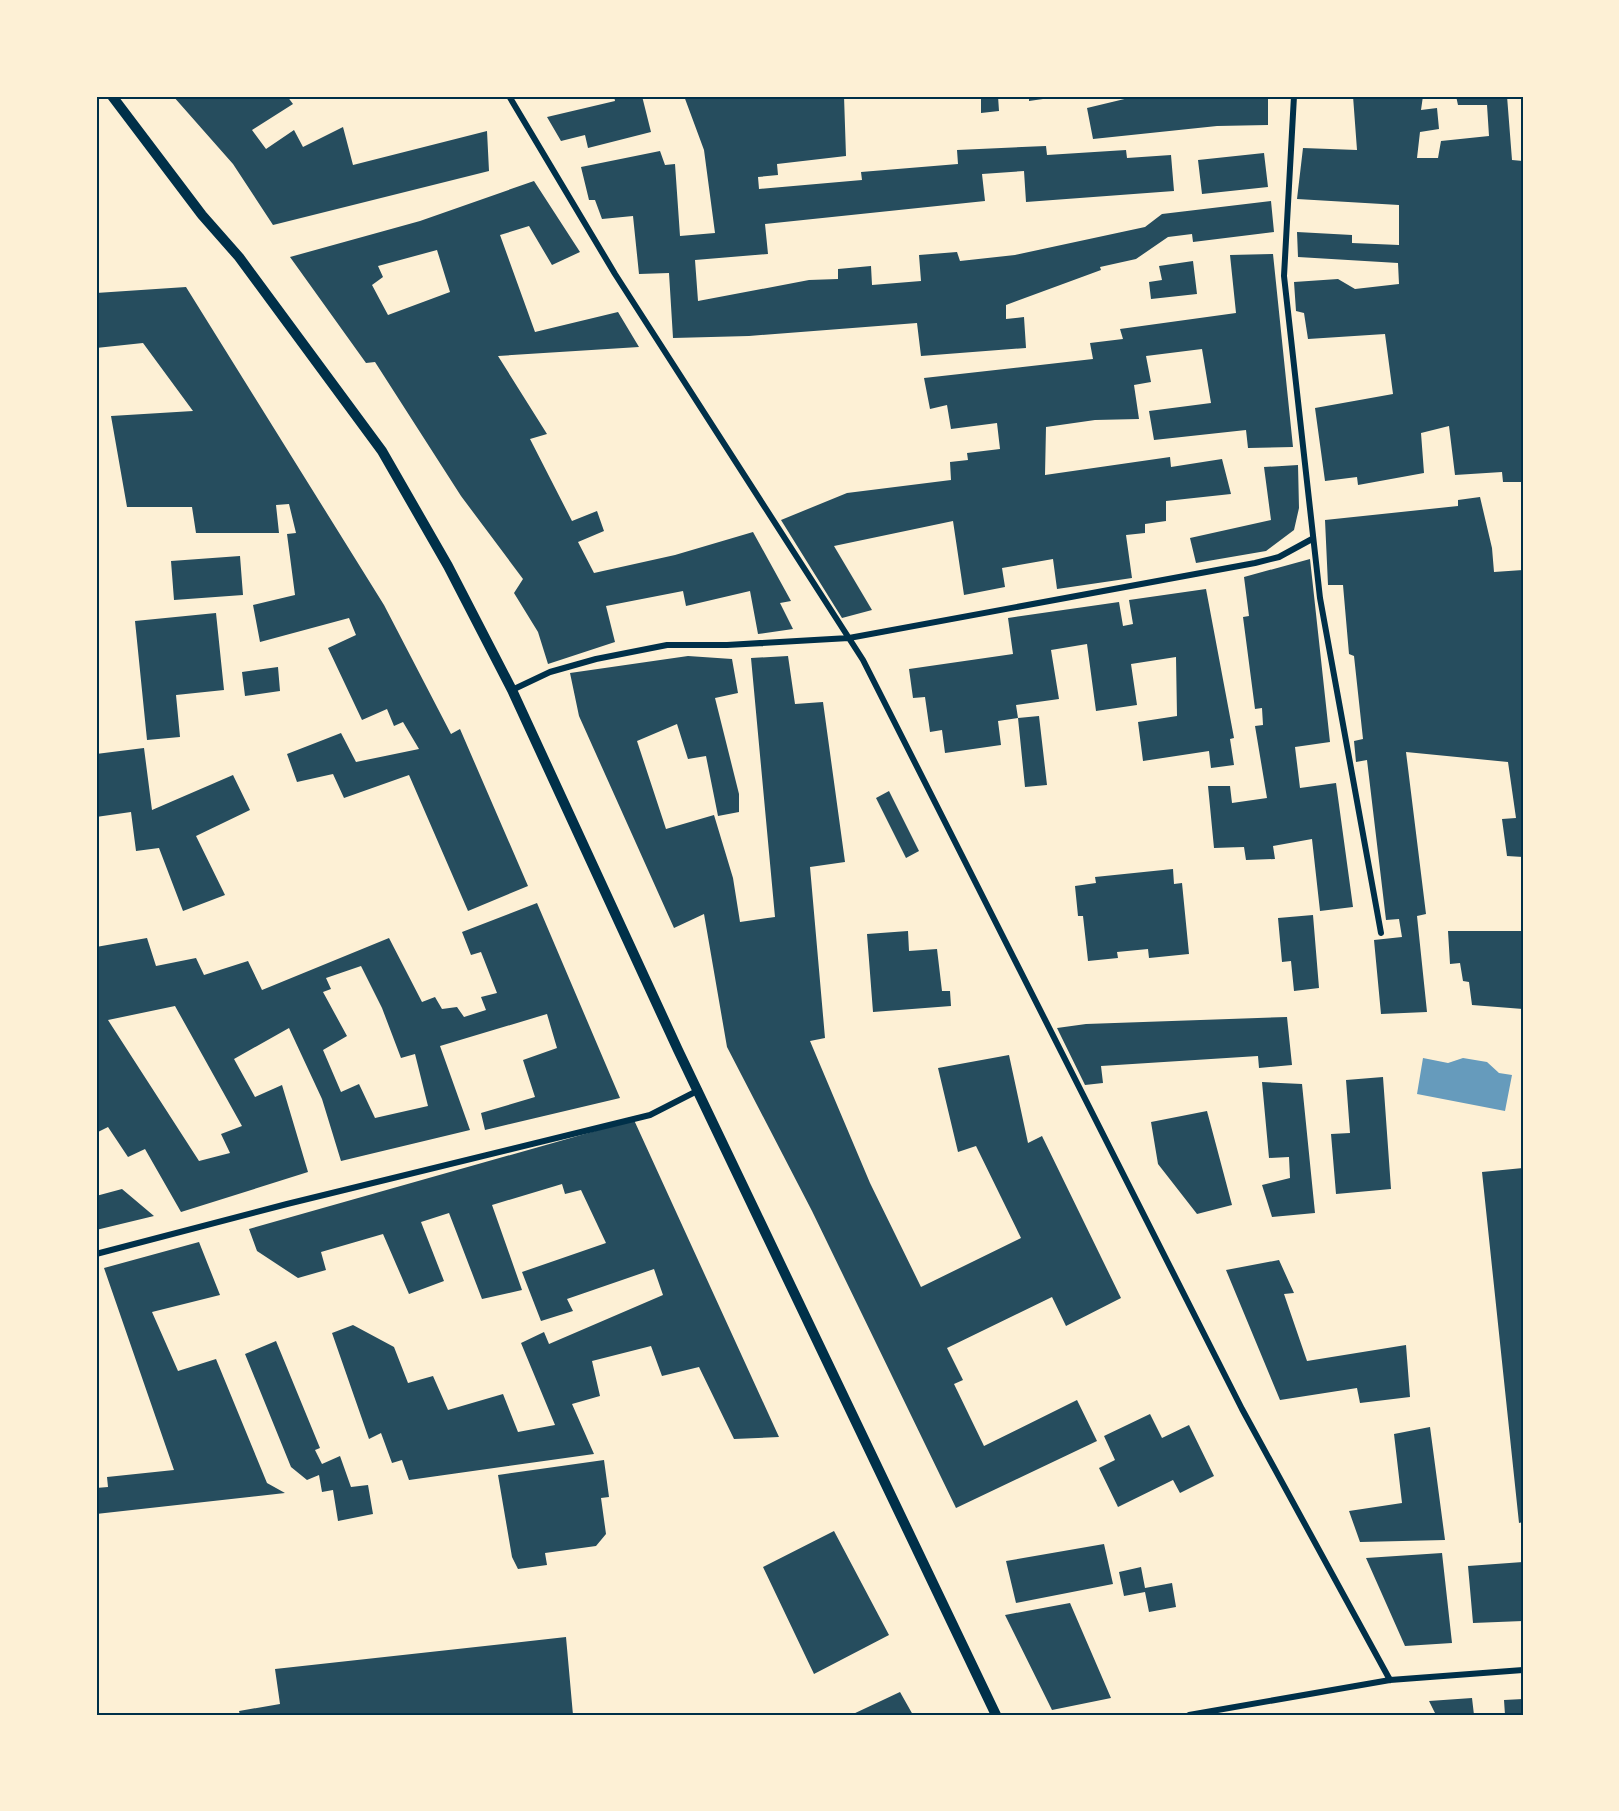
<svg xmlns="http://www.w3.org/2000/svg" width="1619" height="1811" font-family="Literata,serif">
	<style>
		.water { fill: #669bbc }
		.building { fill: #264d5e; fill-rule: evenodd }
		.lines { fill: none; stroke-linecap: round; stroke-linejoin: round }
		.minor { stroke: #003049; stroke-width: 6 }
		.tertiary { stroke: #003049; stroke-width: 10 }
		.neatline { fill: none; stroke: #003049; stroke-width: 2 }
	</style>
	<rect width="100%" height="100%" fill="#fdf0d5"/>
	<path class="water" d="M 1423,1058 L 1448,1063 L 1463,1058 L 1487,1062 L 1499,1073 L 1512,1075 L 1505,1111 L 1417,1094 Z"/>
	<path class="building" d="M 173,96 L 287,96 L 293,104 L 252,130 L 266,149 L 294,130 L 303,147 L 343,127 L 353,165 L 487,131 L 489,171 L 273,225 L 233,164 Z
		M 614,96 L 642,96 L 651,132 L 588,148 L 585,135 L 561,141 L 547,117 L 615,101 Z
		M 684,96 L 844,96 L 846,156 L 777,164 L 778,175 L 758,177 L 759,189 L 862,180 L 861,172 L 958,164 L 957,150 L 1046,146 L 1047,155 L 1126,150 L 1127,158 L 1171,155 L 1174,191 L 1026,202 L 1024,171 L 982,174 L 985,201 L 765,224 L 768,254 L 695,260 L 698,301 L 809,280 L 838,279 L 838,269 L 871,266 L 872,285 L 921,281 L 919,255 L 957,252 L 960,261 L 1015,255 L 1145,227 L 1162,214 L 1271,201 L 1274,232 L 1193,242 L 1192,234 L 1168,237 L 1136,259 L 1100,267 L 1101,270 L 1006,305 L 1006,319 L 1024,317 L 1026,348 L 921,356 L 917,323 L 749,336 L 673,338 L 669,273 L 639,274 L 633,216 L 602,219 L 595,200 L 589,200 L 581,167 L 660,151 L 665,165 L 675,164 L 680,236 L 715,233 L 704,150 Z
		M 981,96 L 998,96 L 999,111 L 981,113 Z
		M 1029,96 L 1057,96 L 1057,97 L 1029,101 Z
		M 1137,96 L 1268,96 L 1268,125 L 1217,126 L 1093,139 L 1087,108 Z
		M 1353,96 L 1423,96 L 1421,110 L 1437,108 L 1439,129 L 1420,132 L 1417,158 L 1438,158 L 1441,141 L 1489,136 L 1487,105 L 1458,105 L 1456,96 L 1507,96 L 1512,160 L 1523,161 L 1523,482 L 1503,482 L 1502,472 L 1455,475 L 1449,426 L 1421,433 L 1424,473 L 1358,485 L 1357,477 L 1325,481 L 1315,408 L 1393,394 L 1385,334 L 1308,339 L 1304,313 L 1296,311 L 1294,282 L 1338,279 L 1355,289 L 1399,284 L 1398,263 L 1298,257 L 1297,232 L 1352,235 L 1352,243 L 1399,245 L 1399,205 L 1297,199 L 1303,148 L 1357,150 Z
		M 1264,153 L 1268,187 L 1202,194 L 1198,160 Z
		M 534,181 L 580,252 L 552,265 L 529,226 L 500,235 L 535,332 L 618,312 L 639,347 L 498,356 L 547,434 L 530,439 L 572,521 L 597,511 L 604,531 L 578,542 L 594,573 L 675,555 L 753,532 L 791,601 L 780,603 L 793,629 L 758,634 L 750,591 L 686,606 L 683,591 L 606,606 L 615,642 L 548,664 L 538,632 L 514,593 L 523,579 L 461,496 L 375,362 L 366,363 L 290,257 L 420,221 ZM 437,250 L 450,292 L 388,315 L 372,285 L 383,277 L 378,266 Z
		M 1273,254 L 1293,447 L 1248,448 L 1246,430 L 1154,440 L 1149,411 L 1211,403 L 1202,349 L 1146,356 L 1151,382 L 1134,385 L 1139,419 L 1095,420 L 1046,427 L 1045,475 L 1170,457 L 1171,467 L 1222,459 L 1231,494 L 1166,501 L 1166,521 L 1145,524 L 1145,533 L 1126,535 L 1132,578 L 1057,589 L 1053,559 L 1002,568 L 1005,587 L 964,595 L 953,521 L 834,546 L 872,610 L 842,618 L 781,520 L 847,493 L 951,480 L 950,462 L 968,460 L 967,453 L 1000,449 L 997,423 L 951,429 L 947,405 L 930,409 L 924,378 L 1093,359 L 1090,343 L 1123,339 L 1120,329 L 1236,313 L 1230,255 Z
		M 1193,261 L 1197,294 L 1151,299 L 1149,282 L 1162,280 L 1159,266 Z
		M 186,287 L 384,605 L 451,734 L 460,729 L 528,886 L 468,911 L 409,775 L 344,798 L 333,774 L 297,782 L 287,754 L 341,733 L 356,762 L 419,749 L 403,722 L 394,726 L 387,709 L 362,720 L 328,648 L 356,635 L 349,618 L 260,642 L 253,605 L 295,595 L 287,534 L 296,533 L 289,504 L 276,505 L 279,533 L 196,533 L 192,507 L 127,507 L 111,416 L 193,411 L 143,343 L 96,348 L 96,293 Z
		M 1298,465 L 1299,508 L 1294,530 L 1266,551 L 1196,563 L 1190,538 L 1271,520 L 1264,467 Z
		M 1480,497 L 1492,548 L 1494,572 L 1523,570 L 1523,857 L 1507,856 L 1502,819 L 1516,818 L 1508,762 L 1406,752 L 1426,914 L 1417,916 L 1427,1012 L 1381,1014 L 1374,940 L 1402,937 L 1399,919 L 1386,920 L 1367,760 L 1356,762 L 1354,741 L 1363,739 L 1354,656 L 1349,654 L 1343,585 L 1328,585 L 1325,520 L 1458,506 L 1458,500 Z
		M 240,556 L 243,595 L 174,600 L 171,561 Z
		M 1310,559 L 1330,742 L 1295,747 L 1300,788 L 1336,783 L 1353,907 L 1320,911 L 1312,839 L 1273,846 L 1275,859 L 1246,860 L 1244,847 L 1214,848 L 1208,786 L 1230,786 L 1232,803 L 1267,798 L 1255,726 L 1263,725 L 1262,708 L 1255,709 L 1243,617 L 1249,616 L 1244,577 Z
		M 1206,589 L 1234,738 L 1230,739 L 1234,765 L 1211,768 L 1209,751 L 1143,761 L 1138,722 L 1177,716 L 1176,657 L 1131,664 L 1137,705 L 1096,711 L 1087,644 L 1051,650 L 1059,699 L 1016,705 L 1018,718 L 998,721 L 1001,745 L 945,753 L 942,730 L 930,732 L 925,697 L 913,698 L 909,669 L 1013,654 L 1008,618 L 1119,602 L 1123,626 L 1133,624 L 1129,600 Z
		M 216,613 L 224,690 L 176,695 L 180,737 L 147,740 L 135,621 Z
		M 688,656 L 732,659 L 738,693 L 715,698 L 739,794 L 739,812 L 718,816 L 706,756 L 688,759 L 677,724 L 637,741 L 666,829 L 714,815 L 733,878 L 740,922 L 775,917 L 751,658 L 788,656 L 795,704 L 823,702 L 845,862 L 810,867 L 825,1038 L 810,1041 L 870,1183 L 921,1287 L 1021,1238 L 976,1146 L 958,1152 L 938,1068 L 1009,1055 L 1028,1143 L 1042,1136 L 1121,1298 L 1066,1326 L 1052,1297 L 947,1348 L 963,1380 L 954,1384 L 984,1446 L 1077,1400 L 1097,1441 L 956,1508 L 812,1211 L 727,1047 L 704,914 L 674,928 L 579,716 L 570,673 Z
		M 278,667 L 280,691 L 245,696 L 242,672 Z
		M 1039,716 L 1047,785 L 1025,787 L 1018,718 Z
		M 144,748 L 152,810 L 233,775 L 250,810 L 196,836 L 225,895 L 183,911 L 159,848 L 136,851 L 131,812 L 96,817 L 96,754 Z
		M 889,791 L 919,851 L 906,858 L 876,798 Z
		M 1173,869 L 1174,884 L 1182,883 L 1189,954 L 1149,958 L 1148,949 L 1117,952 L 1118,958 L 1088,961 L 1083,916 L 1078,916 L 1075,886 L 1096,883 L 1095,877 Z
		M 537,903 L 620,1098 L 485,1130 L 481,1113 L 535,1097 L 523,1060 L 557,1048 L 547,1014 L 440,1046 L 470,1130 L 341,1161 L 322,1099 L 289,1028 L 234,1059 L 255,1097 L 282,1085 L 308,1172 L 181,1212 L 145,1149 L 128,1157 L 108,1127 L 96,1133 L 96,947 L 147,938 L 156,966 L 196,958 L 204,975 L 248,961 L 262,990 L 389,938 L 422,1002 L 435,997 L 442,1009 L 457,1007 L 464,1017 L 486,1010 L 481,997 L 497,993 L 481,952 L 471,955 L 462,932 ZM 361,966 L 382,1008 L 401,1058 L 415,1054 L 428,1106 L 375,1118 L 359,1084 L 341,1092 L 323,1050 L 347,1036 L 323,992 L 331,989 L 326,978 ZM 175,1006 L 242,1126 L 221,1134 L 230,1153 L 199,1161 L 108,1020 Z
		M 1313,915 L 1319,988 L 1294,991 L 1291,961 L 1282,962 L 1278,918 Z
		M 908,931 L 909,951 L 937,949 L 942,991 L 950,991 L 951,1006 L 873,1012 L 867,934 Z
		M 1448,931 L 1523,931 L 1523,1009 L 1472,1005 L 1469,982 L 1463,981 L 1460,963 L 1450,964 Z
		M 1287,1017 L 1292,1065 L 1259,1068 L 1258,1056 L 1101,1066 L 1103,1083 L 1085,1085 L 1057,1028 L 1086,1024 Z
		M 1383,1077 L 1391,1189 L 1336,1194 L 1331,1134 L 1350,1133 L 1346,1080 Z
		M 1262,1082 L 1302,1084 L 1315,1213 L 1272,1217 L 1262,1185 L 1290,1178 L 1289,1157 L 1269,1158 Z
		M 1207,1111 L 1232,1205 L 1197,1214 L 1158,1164 L 1151,1122 Z
		M 634,1120 L 779,1437 L 734,1439 L 699,1367 L 662,1376 L 651,1346 L 592,1361 L 600,1396 L 572,1404 L 594,1454 L 409,1480 L 402,1460 L 392,1463 L 381,1433 L 369,1439 L 332,1333 L 353,1325 L 394,1347 L 408,1383 L 433,1376 L 448,1410 L 503,1394 L 518,1432 L 555,1425 L 521,1343 L 544,1332 L 549,1344 L 663,1295 L 654,1269 L 567,1299 L 573,1311 L 541,1321 L 522,1272 L 606,1243 L 581,1190 L 565,1194 L 562,1184 L 492,1205 L 522,1290 L 482,1299 L 449,1213 L 421,1222 L 444,1281 L 409,1294 L 383,1234 L 321,1252 L 326,1270 L 298,1278 L 257,1251 L 249,1229 Z
		M 1523,1168 L 1523,1522 L 1519,1523 L 1482,1172 Z
		M 122,1189 L 154,1216 L 96,1230 L 96,1196 Z
		M 199,1242 L 220,1295 L 152,1312 L 178,1371 L 216,1359 L 267,1483 L 285,1493 L 96,1514 L 96,1488 L 108,1487 L 107,1477 L 174,1470 L 104,1268 Z
		M 1279,1260 L 1294,1293 L 1284,1294 L 1307,1361 L 1406,1345 L 1410,1397 L 1360,1403 L 1357,1388 L 1280,1400 L 1226,1270 Z
		M 276,1341 L 320,1448 L 315,1450 L 322,1464 L 340,1456 L 351,1487 L 368,1485 L 373,1514 L 338,1521 L 333,1490 L 322,1492 L 319,1475 L 307,1480 L 291,1467 L 245,1354 Z
		M 1150,1414 L 1162,1438 L 1189,1425 L 1214,1476 L 1180,1493 L 1173,1480 L 1118,1507 L 1099,1468 L 1115,1460 L 1104,1436 Z
		M 1430,1427 L 1445,1540 L 1360,1542 L 1349,1511 L 1402,1503 L 1394,1434 Z
		M 604,1460 L 609,1497 L 601,1498 L 606,1534 L 596,1546 L 545,1553 L 547,1565 L 518,1569 L 512,1557 L 498,1475 Z
		M 834,1531 L 889,1635 L 814,1674 L 763,1567 Z
		M 1104,1544 L 1113,1584 L 1016,1603 L 1006,1561 Z
		M 1442,1553 L 1452,1643 L 1405,1646 L 1366,1558 Z
		M 1523,1562 L 1523,1621 L 1473,1623 L 1468,1566 Z
		M 1141,1567 L 1145,1588 L 1172,1583 L 1176,1607 L 1149,1612 L 1145,1592 L 1124,1596 L 1119,1572 Z
		M 1070,1603 L 1111,1698 L 1052,1710 L 1005,1615 Z
		M 566,1637 L 573,1715 L 240,1715 L 239,1711 L 280,1704 L 275,1669 Z
		M 900,1692 L 913,1715 L 851,1715 Z
		M 1472,1698 L 1474,1715 L 1436,1715 L 1429,1701 Z
		M 1523,1699 L 1523,1715 L 1505,1715 L 1504,1700 Z"/>
	<g class="lines">
		<path class="minor" d="M 509,96 L 615,274 L 863,660 L 1242,1409 L 1390,1680
			M 1294,96 L 1284,276 L 1320,598 L 1381,933
			M 512,690 L 550,672 L 596,659 L 667,645 L 727,645 L 849,638 L 1255,563 L 1279,557 L 1312,539
			M 96,1254 L 287,1204 L 650,1115 L 699,1090
			M 1189,1715 L 1390,1680 L 1523,1670"/>
		<path class="tertiary" d="M 112,96 L 202,215 L 239,257 L 382,451 L 448,566 L 512,690 L 678,1050 L 996,1715"/>
	</g>
	<rect width="1619" height="1811" fill="none" stroke="#fdf0d5" stroke-width="195"/>
	<rect x="98" y="98" width="1424" height="1616" class="neatline"/>
</svg>
